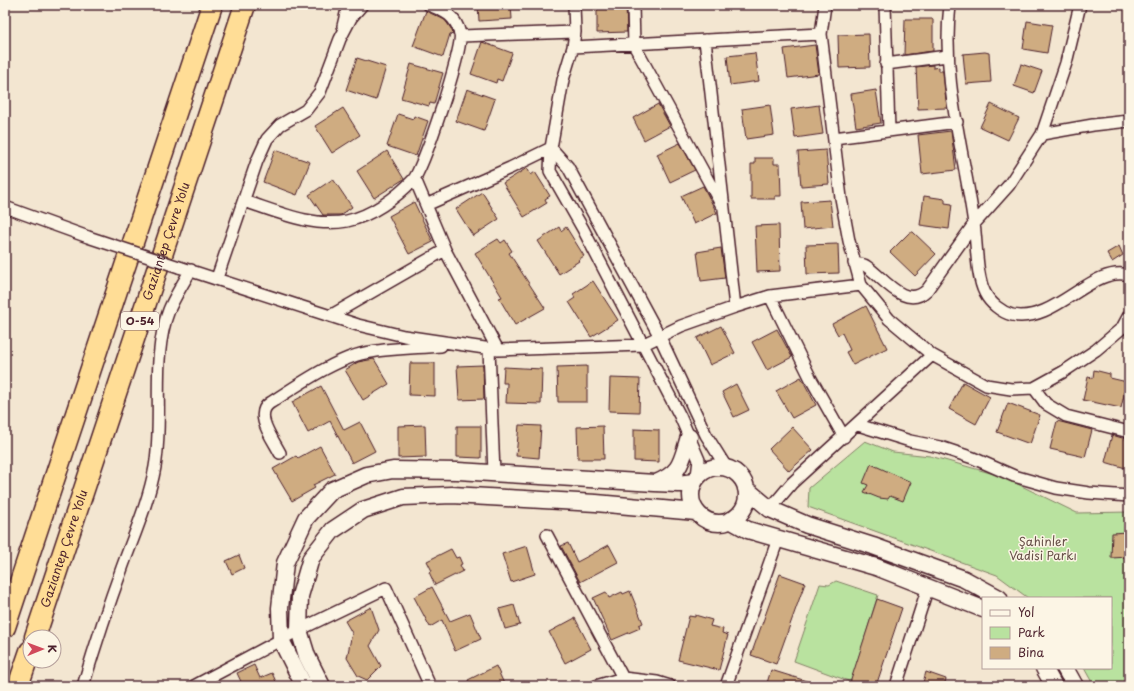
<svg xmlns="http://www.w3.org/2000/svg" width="1134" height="691" font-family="'Playpen Sans',sans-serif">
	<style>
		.green { fill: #b9e29f; stroke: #828065 }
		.building { fill: #cfac81; stroke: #4a1f2b }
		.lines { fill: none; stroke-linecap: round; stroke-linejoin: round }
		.street-casing { stroke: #4a1f2b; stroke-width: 14 }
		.secondary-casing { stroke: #4a1f2b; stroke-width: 19 }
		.highway-casing { stroke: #4a1f2b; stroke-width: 23 }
		.street { stroke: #fcf5e5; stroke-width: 11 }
		.secondary { stroke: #fcf5e5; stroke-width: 16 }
		.highway { stroke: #ffdd96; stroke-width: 20 }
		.street-bridge-casing { stroke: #4a1f2b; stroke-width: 14; stroke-linecap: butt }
		.street-bridge { stroke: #fcf5e5; stroke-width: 11 }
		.labels { text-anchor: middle; stroke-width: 3; stroke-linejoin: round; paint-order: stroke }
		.shield { fill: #fcf5e5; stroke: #7f5f63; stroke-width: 1 }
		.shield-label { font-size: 11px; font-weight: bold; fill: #4a1f2b }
		.street-label { font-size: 12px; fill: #4a1f2b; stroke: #fcf5e5 }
		.park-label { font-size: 12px; fill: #665048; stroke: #fcf5e5 }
	</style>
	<rect width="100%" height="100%" fill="#f3e6d1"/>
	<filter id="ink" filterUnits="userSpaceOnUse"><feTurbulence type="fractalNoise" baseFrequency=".025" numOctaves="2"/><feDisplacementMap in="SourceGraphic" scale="8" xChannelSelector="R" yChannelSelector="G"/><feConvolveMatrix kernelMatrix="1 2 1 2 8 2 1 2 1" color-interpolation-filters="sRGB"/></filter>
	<g filter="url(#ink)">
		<path class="green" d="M 865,441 L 893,452 L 930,456 L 1001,476 L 1077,513 L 1129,512 L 1129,686 L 1094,686 L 1084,668 L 1111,668 L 1111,598 L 1028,598 L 997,575 L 808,507 L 809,488 Z
			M 836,581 L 878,595 L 851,682 L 794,661 L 820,584 L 829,585 Z"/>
		<path class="building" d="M 478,5 L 511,5 L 512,19 L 479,21 Z
			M 597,5 L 626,5 L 627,32 L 597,33 Z
			M 426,11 L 445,20 L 452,30 L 453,35 L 450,34 L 443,57 L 413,46 Z
			M 905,19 L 933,19 L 933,51 L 904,55 Z
			M 1027,21 L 1052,25 L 1047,53 L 1023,49 Z
			M 869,34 L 870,67 L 839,68 L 838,35 Z
			M 482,42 L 512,53 L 502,81 L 497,79 L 496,83 L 471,74 Z
			M 815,45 L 819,74 L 788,78 L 784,49 Z
			M 985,52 L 989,53 L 991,82 L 966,84 L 963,54 Z
			M 755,53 L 759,81 L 730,85 L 727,56 Z
			M 357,58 L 386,67 L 376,100 L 346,90 Z
			M 411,64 L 443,73 L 434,104 L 430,103 L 429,106 L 401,98 Z
			M 1021,64 L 1042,71 L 1034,93 L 1014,86 Z
			M 933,65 L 933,68 L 939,67 L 939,71 L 943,71 L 947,108 L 918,109 L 916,67 Z
			M 467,89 L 495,99 L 484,131 L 456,121 Z
			M 876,90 L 881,123 L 856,127 L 851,94 Z
			M 658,104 L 670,126 L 644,140 L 633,118 Z
			M 991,104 L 1019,118 L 1008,140 L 980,127 Z
			M 770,105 L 774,135 L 746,139 L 742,109 Z
			M 819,105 L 823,134 L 795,138 L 791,109 Z
			M 343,108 L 360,135 L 332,153 L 315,126 Z
			M 398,114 L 413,119 L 414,116 L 428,121 L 416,156 L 387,146 Z
			M 951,131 L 956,170 L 922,174 L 918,135 Z
			M 680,143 L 695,170 L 670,182 L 657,154 Z
			M 275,150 L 310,162 L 297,195 L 263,182 Z
			M 826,150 L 829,184 L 801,186 L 798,152 Z
			M 387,151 L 404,179 L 374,198 L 357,171 Z
			M 755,158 L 774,158 L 774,164 L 780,164 L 781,196 L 775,196 L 775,199 L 751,199 L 751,164 L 755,164 Z
			M 527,168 L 531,175 L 535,172 L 550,196 L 545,199 L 547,203 L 524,217 L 503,183 Z
			M 333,179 L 352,207 L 341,215 L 323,215 L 309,195 Z
			M 703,186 L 717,213 L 694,224 L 681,196 Z
			M 482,192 L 499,219 L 473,236 L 456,209 Z
			M 924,196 L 945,199 L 945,203 L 952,204 L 949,229 L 920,225 Z
			M 830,200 L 833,226 L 803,229 L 801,202 Z
			M 414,202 L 433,242 L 409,254 L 389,216 Z
			M 779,225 L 780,271 L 757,272 L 755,226 Z
			M 559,227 L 561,231 L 566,227 L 584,256 L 578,260 L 579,261 L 559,274 L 538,241 Z
			M 910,232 L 913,232 L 936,254 L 915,276 L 890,252 Z
			M 498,239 L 501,243 L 505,240 L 512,251 L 509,253 L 545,308 L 515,325 L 499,298 L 502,297 L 475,253 Z
			M 838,244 L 839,273 L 807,274 L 806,245 Z
			M 1119,246 L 1123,255 L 1112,262 L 1107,253 Z
			M 721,248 L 725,278 L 701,281 L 697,252 Z
			M 593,281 L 618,320 L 591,337 L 569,302 L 575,298 L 573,294 Z
			M 866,306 L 887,348 L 853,365 L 846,352 L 850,350 L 842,333 L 838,335 L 832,324 Z
			M 721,326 L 735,353 L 710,365 L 697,338 Z
			M 777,329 L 792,357 L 767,370 L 752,342 Z
			M 374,359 L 389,384 L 363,400 L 345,370 L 358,362 Z
			M 410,363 L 435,363 L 435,396 L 409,395 Z
			M 483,365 L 484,399 L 459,400 L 457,366 Z
			M 587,366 L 587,402 L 558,402 L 557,367 Z
			M 504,367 L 542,369 L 541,404 L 506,403 L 507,383 L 503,383 Z
			M 1094,370 L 1110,374 L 1110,378 L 1127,382 L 1121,408 L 1083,400 L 1088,377 L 1093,378 Z
			M 801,377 L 816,405 L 792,418 L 776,391 Z
			M 610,378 L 640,379 L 639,412 L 609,411 Z
			M 963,382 L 990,397 L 976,424 L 949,409 Z
			M 736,384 L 749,410 L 734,417 L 722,392 Z
			M 321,386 L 344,430 L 360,422 L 375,451 L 352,463 L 330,421 L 308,433 L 292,402 Z
			M 1008,403 L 1040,415 L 1030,444 L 997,432 Z
			M 1057,421 L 1092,430 L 1085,457 L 1050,449 Z
			M 425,425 L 426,457 L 398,458 L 398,426 Z
			M 519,425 L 541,426 L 539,458 L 516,456 Z
			M 457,426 L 481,426 L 481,458 L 457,457 Z
			M 603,426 L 604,459 L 578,459 L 577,427 Z
			M 792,427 L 813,450 L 789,471 L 769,449 Z
			M 634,429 L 659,430 L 659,462 L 634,461 Z
			M 1112,435 L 1129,440 L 1129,469 L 1105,462 Z
			M 320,446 L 335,474 L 313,485 L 315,488 L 292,501 L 273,469 L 296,456 L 298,458 Z
			M 871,464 L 911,482 L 903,501 L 890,496 L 888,499 L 879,498 L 864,492 L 868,485 L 863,483 Z
			M 1128,532 L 1129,557 L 1111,558 L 1112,533 Z
			M 568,543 L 577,562 L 609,545 L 618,562 L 580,582 L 561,546 Z
			M 527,546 L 535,574 L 511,582 L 502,554 Z
			M 451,549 L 456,558 L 459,557 L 462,564 L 460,565 L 463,571 L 435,585 L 429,572 L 432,571 L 427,561 Z
			M 239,555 L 244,568 L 232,574 L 226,561 Z
			M 780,574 L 805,583 L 776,664 L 751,655 Z
			M 432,587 L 450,621 L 470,613 L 481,639 L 455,651 L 442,620 L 430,627 L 414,597 Z
			M 630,591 L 643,623 L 639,625 L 640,628 L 612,640 L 593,598 L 606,592 L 609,598 L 622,592 L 623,594 Z
			M 877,599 L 902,608 L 876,686 L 849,686 Z
			M 514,605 L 520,625 L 505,629 L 499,609 Z
			M 371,607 L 379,630 L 370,646 L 381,666 L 367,680 L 358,676 L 347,658 L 352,633 L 345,621 Z
			M 695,615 L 712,620 L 710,626 L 723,629 L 722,633 L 728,635 L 719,670 L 678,660 L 689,616 L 695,617 Z
			M 575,618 L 591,649 L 565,663 L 549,632 Z
			M 254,665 L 260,678 L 272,673 L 278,686 L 243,686 L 237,673 Z
			M 496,666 L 505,686 L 470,686 L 468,680 Z
			M 771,670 L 816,684 L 815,686 L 766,686 Z
			M 926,672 L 946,679 L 944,686 L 922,686 Z"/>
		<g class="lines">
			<g class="street-casing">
				<path id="street" d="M 574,5 L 575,32 L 573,47 L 563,80 L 551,148 L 550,171 L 583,229 L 680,416 L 699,460 L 697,476
					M 633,5 L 634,45 L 721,204
					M 825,5 L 821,34 L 841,198 L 849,241 L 861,285 L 889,319 L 932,355 L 986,385 L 1011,389 L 1034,388 L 1063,372 L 1096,350 L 1122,328 L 1129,315
					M 885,5 L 889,131
					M 950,5 C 941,79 964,151 974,224 C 977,243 976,276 985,293 C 990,303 1001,312 1012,315 C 1056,324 1092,264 1129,275
					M 343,26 L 348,5
					M 461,36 L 575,32
					M 705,40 L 735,307
					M 573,47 L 821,34
					M 886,64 L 947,56
					M 1042,134 L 1093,125 L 1129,121
					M 834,138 L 957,122
					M 551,148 L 568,167 L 660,337 L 706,435 L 726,467
					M 415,179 L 445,250 L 498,350
					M 244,201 C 276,211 312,228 347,221 C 371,216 396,198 413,180 C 423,170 464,47 460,34 C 456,16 445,11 429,5
					M 426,205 L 510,168 L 551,148
					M 5,207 L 88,237
					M 854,263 C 858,264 863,264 866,266 C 883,277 905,311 927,290 L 974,224 L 1009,185 L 1042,134 L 1066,63 L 1080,5
					M 179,267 L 358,325 L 404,336 L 498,350 L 642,345 L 681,326 L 735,307 L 770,296 L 861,285
					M 217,278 L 257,161 L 267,139 L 280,125 L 306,110 L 320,92 L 340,39 L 351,18 L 362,5
					M 770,296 L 811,379 L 844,437
					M 330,316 L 445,250
					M 489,349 L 494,473
					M 1034,388 L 1046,404 L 1066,416 L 1129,432
					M 858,425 L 910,441 L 940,447 L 973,458 L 1014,476 L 1056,488 L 1089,493 L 1129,496
					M 280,453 C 273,439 253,414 270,403 C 298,385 339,356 371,352 C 394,348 418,348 441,346
					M 770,509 L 792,483 L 932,355
					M 547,535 L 623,678
					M 83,686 C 95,646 108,606 122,568 C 134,535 149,501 155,467 C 164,415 150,359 169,310 C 175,296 183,283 191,270
					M 194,686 L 299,630 L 386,588 L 430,686
					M 596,686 L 623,678 L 657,682 L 670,686
					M 726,686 L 778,539
					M 896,686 L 928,587"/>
			</g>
			<g class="secondary-casing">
				<path id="secondary" d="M691 495a28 28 0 1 1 56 0a28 28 0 1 1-56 0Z
					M 656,483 C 682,472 681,462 689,437
					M 746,489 L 770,509 L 807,525 L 873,546 L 964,579 L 999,598
					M 730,520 L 748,530 L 876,567 L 983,609
					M 1044,668 L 1054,686
					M 1065,668 L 1075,686
					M 304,686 L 281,640 L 280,608 L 285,563 L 306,518 L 332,490 L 366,475 L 393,470 L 458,471 L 655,483 L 678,484 L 694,482
					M 322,686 L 307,656 L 299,630 L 300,596 L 311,558 L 333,530 L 363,510 L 403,497 L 452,495 L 596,503 L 696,512"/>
			</g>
			<g class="highway-casing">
				<g id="highway">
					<path d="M 5,627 L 212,5"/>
					<path id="s1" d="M 35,637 L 245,5"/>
					<path d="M 18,686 L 30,651"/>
				</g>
			</g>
			<use href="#street" class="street"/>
			<use href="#secondary" class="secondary"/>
			<use href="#highway" class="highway"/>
			<g class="street-bridge-casing">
				<path id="street-bridge" d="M 88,237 L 179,267"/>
			</g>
			<use href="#street-bridge" class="street-bridge"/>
		</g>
	</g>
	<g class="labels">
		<rect class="shield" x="121" y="312" width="38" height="18" rx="3"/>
		<g class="shield-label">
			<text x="140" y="325">O-54</text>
		</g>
		<g class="street-label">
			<text dy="4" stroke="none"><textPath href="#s1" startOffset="417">Gaziantep Çevre Yolu</textPath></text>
			<text dy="4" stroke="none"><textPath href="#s1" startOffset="93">Gaziantep Çevre Yolu</textPath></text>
		</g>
		<g class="park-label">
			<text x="1043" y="546">Şahinler<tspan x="1043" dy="14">Vadisi Parkı</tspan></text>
		</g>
	</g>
	<rect width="1134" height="691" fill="none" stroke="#fcf5e5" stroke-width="20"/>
	<rect x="10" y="10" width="1114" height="671" fill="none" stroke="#4a1f2b" stroke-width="1.5" filter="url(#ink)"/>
	<rect x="982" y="597" width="130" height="72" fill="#fcf5e5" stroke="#b59f9b"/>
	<rect x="990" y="610" width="20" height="6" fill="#fcf5e5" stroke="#b59f9b"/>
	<text x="1018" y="617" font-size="12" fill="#4a1f2b">Yol</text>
	<rect x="990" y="627" width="20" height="12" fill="#b9e29f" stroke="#b59f9b"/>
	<text x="1018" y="637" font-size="12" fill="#4a1f2b">Park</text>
	<rect x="990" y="647" width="20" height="12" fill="#cfac81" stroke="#b59f9b"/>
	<text x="1018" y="657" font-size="12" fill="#4a1f2b">Bina</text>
	<g transform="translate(42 649) rotate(89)"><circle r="19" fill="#fcf5e5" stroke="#b59f9b"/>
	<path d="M0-3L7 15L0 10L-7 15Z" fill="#d1495b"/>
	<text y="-6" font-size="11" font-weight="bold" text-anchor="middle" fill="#4a1f2b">K</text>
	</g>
</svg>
